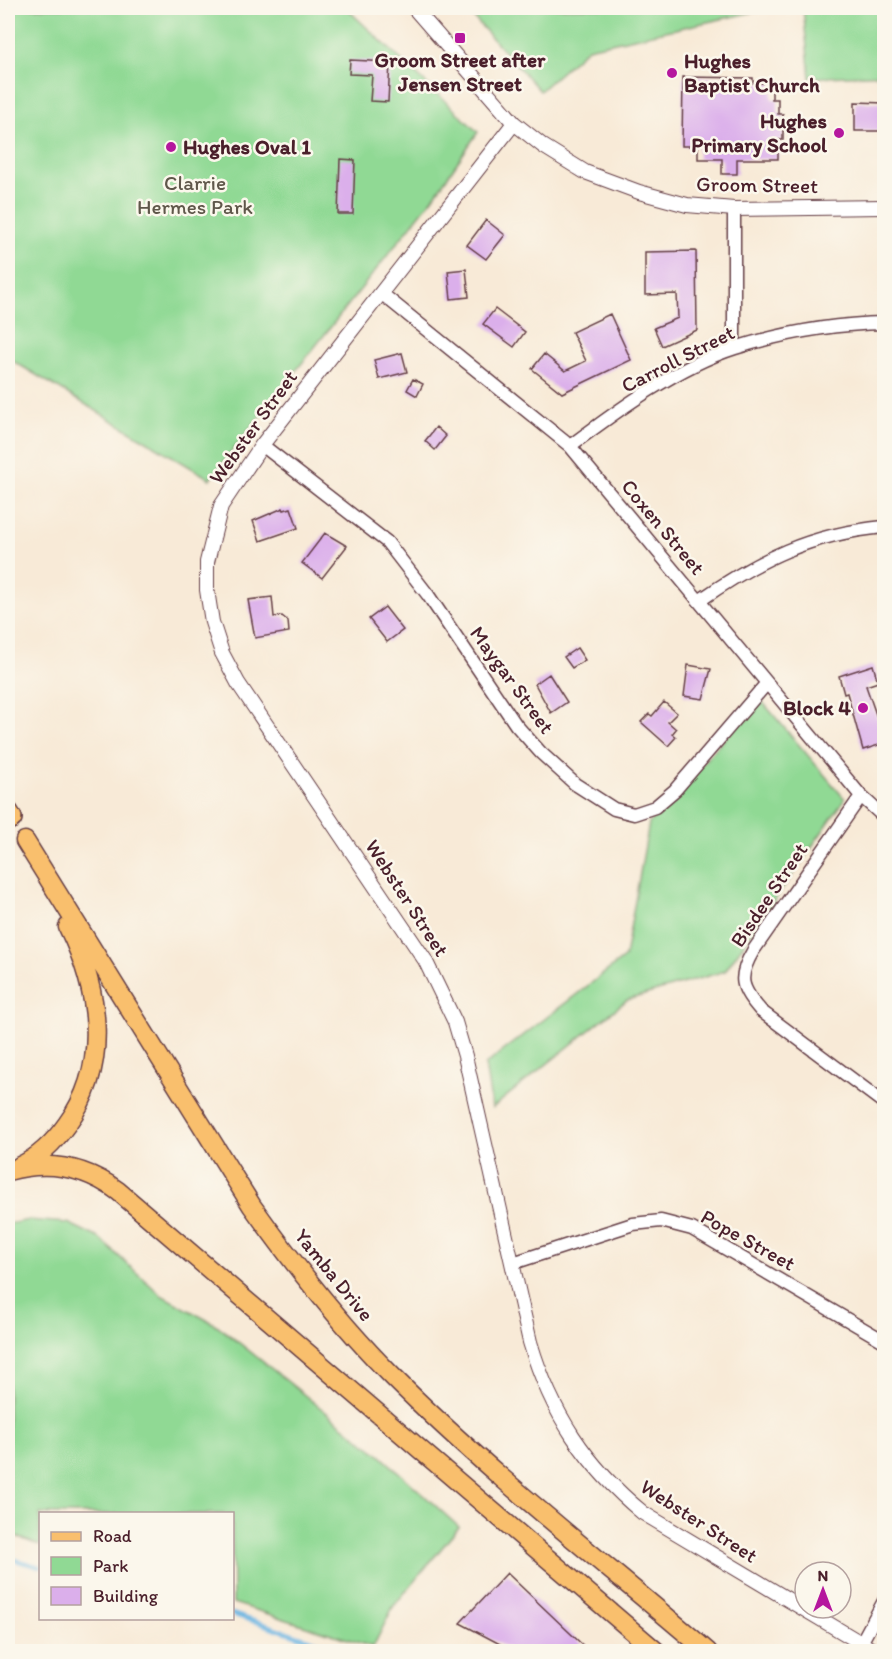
<svg xmlns="http://www.w3.org/2000/svg" width="892" height="1659" font-family="Itim,sans-serif">
	<style>
		.green { fill: #90d994; stroke: #6d7c60; stroke-width: 1.5 }
		.lines { fill: none; stroke-linecap: round; stroke-linejoin: round }
		.stream { stroke: #68b3e1; stroke-width: 4.5 }
		.building { fill: #dbafeb }
		.minor-casing { stroke: #643d45; stroke-width: 15 }
		.tertiary-casing { stroke: #643d45; stroke-width: 16 }
		.primary-casing { stroke: #643d45; stroke-width: 21 }
		.motorway-casing { stroke: #643d45; stroke-width: 24 }
		.minor { stroke: #fff; stroke-width: 12 }
		.tertiary { stroke: #fff; stroke-width: 14 }
		.primary { stroke: #f9bf6d; stroke-width: 18 }
		.motorway { stroke: #f9bf6d; stroke-width: 21 }
		.poi-dot { fill: #b5179e; stroke: #fbf7ec; stroke-width: 2 }
		.labels { text-anchor: middle; stroke-width: 5; stroke-linejoin: round; paint-order: stroke }
		.poi-label { font-size: 21px; font-weight: bold; fill: #4a1f2b; stroke: #fbf7ec; text-anchor: start }
		.park-label { font-size: 21px; fill: #5f574a; stroke: #fbf7ec }
		.street-label { font-size: 21px; fill: #4a1f2b; stroke: #fbf7ec }
	</style>
	<rect width="100%" height="100%" fill="#fbf7ec"/>
	<filter id="ink" filterUnits="userSpaceOnUse"><feTurbulence type="fractalNoise" baseFrequency=".0167" numOctaves="2"/><feDisplacementMap in="SourceGraphic" scale="12" xChannelSelector="R" yChannelSelector="G"/><feConvolveMatrix kernelMatrix="1 2 1 2 8 2 1 2 1" color-interpolation-filters="sRGB"/></filter>
	<filter id="wash" filterUnits="userSpaceOnUse"><feTurbulence type="fractalNoise" baseFrequency=".008" numOctaves="4" result="noise"/><feDisplacementMap in="SourceGraphic" scale="24" xChannelSelector="R" yChannelSelector="G"/><feGaussianBlur stdDeviation="1.35" result="paint"/><feColorMatrix in="noise" values="0 0 0 0 0 0 0 0 0 0 0 0 0 0 0 0 0 1.4 0 .05"/><feComposite in="paint" operator="in"/></filter>
	<g filter="url(#wash)">
		<rect width="100%" height="100%" fill="#f8ead7"/>
		<path class="green" d="M 8,8 L 346,8 L 478,132 L 433,198 L 210,479 L 8,358 Z
			M 465,8 L 772,8 L 588,48 L 540,91 Z
			M 803,8 L 884,8 L 884,74 L 810,78 Z
			M 760,699 L 845,799 L 725,971 L 627,1000 L 492,1108 L 485,1065 L 625,957 L 649,823 Z
			M 29,1220 L 68,1223 L 99,1238 L 161,1295 L 218,1326 L 381,1456 L 459,1527 L 393,1607 L 373,1647 L 233,1603 L 232,1514 L 40,1514 L 40,1546 L 8,1533 L 8,1224 Z"/>
		<g class="lines">
			<path class="stream" d="M 8,1558 L 40,1567
				M 232,1614 L 347,1652"/>
		</g>
		<g id="blocks">
			<path class="building" d="M 350,60 L 390,62 L 388,102 L 370,101 L 372,75 L 349,74 Z
				M 683,77 L 753,78 L 753,83 L 772,83 L 772,99 L 778,99 L 778,114 L 783,114 L 783,140 L 778,140 L 778,159 L 737,159 L 737,174 L 722,174 L 722,159 L 698,159 L 698,146 L 682,146 Z
				M 855,102 L 885,103 L 885,131 L 855,131 Z
				M 340,159 L 355,160 L 353,214 L 338,214 Z
				M 486,220 L 505,235 L 486,259 L 467,245 Z
				M 696,251 L 697,330 L 662,346 L 654,328 L 678,318 L 677,294 L 645,295 L 645,252 Z
				M 466,269 L 469,297 L 451,299 L 448,271 Z
				M 495,309 L 525,332 L 514,347 L 483,324 Z
				M 610,314 L 631,360 L 562,393 L 532,369 L 544,354 L 565,371 L 586,361 L 572,332 Z
				M 402,353 L 407,372 L 379,379 L 374,360 Z
				M 413,379 L 423,384 L 417,396 L 407,390 Z
				M 436,427 L 446,436 L 435,450 L 425,441 Z
				M 283,508 L 284,510 L 291,508 L 298,528 L 260,541 L 253,521 Z
				M 325,533 L 347,546 L 322,578 L 302,563 Z
				M 272,597 L 274,617 L 282,616 L 288,621 L 289,632 L 255,638 L 248,600 Z
				M 385,607 L 403,630 L 387,642 L 369,619 Z
				M 577,648 L 585,660 L 572,668 L 564,657 Z
				M 688,665 L 711,669 L 703,699 L 684,696 Z
				M 873,665 L 878,682 L 866,686 L 879,723 L 885,721 L 885,743 L 863,750 L 847,693 L 844,694 L 839,676 Z
				M 549,674 L 567,702 L 551,713 L 535,684 Z
				M 664,702 L 677,713 L 668,722 L 676,729 L 672,734 L 676,737 L 668,746 L 641,722 L 649,714 L 652,716 Z
				M 507,1573 L 590,1652 L 515,1652 L 460,1623 Z"/>
		</g>
	</g>
	<g filter="url(#ink)">
		<use href="#blocks" fill-opacity="0" stroke="#643d45" stroke-width="1.5"/>
		<g class="lines">
			<g class="minor-casing">
				<path id="minor" d="M 734,209 L 734,348
					M 381,293 L 570,446 L 861,796 L 884,817
					M 262,445 L 387,542 L 428,595 L 516,725 L 541,753 L 575,784 L 614,809 L 634,814 L 655,807 L 675,790 L 767,683
					M 570,446 C 618,410 678,366 735,348 C 783,333 835,324 884,323
					M 699,601 C 759,559 810,534 884,527
					M 861,796 L 753,951 C 737,978 741,988 761,1011 L 884,1103
					M 513,1263 L 633,1224 L 661,1221 L 692,1229 L 884,1341
					M 861,1643 L 884,1601"/>
			</g>
			<g class="tertiary-casing">
				<path id="tertiary" d="M 414,8 L 514,123 L 543,146 L 585,172 L 639,192 L 687,205 L 734,209 L 884,207
					M 514,123 L 262,445 L 221,506 L 207,562 L 207,590 L 212,622 L 222,653 L 238,683 L 425,960 L 455,1022 L 465,1056 L 530,1342 C 551,1413 586,1466 643,1513 L 876,1652"/>
			</g>
			<g class="primary-casing">
				<path id="primary" d="M 25,841 L 252,1206 C 295,1266 341,1325 393,1377 C 491,1475 603,1562 708,1652
					M 20,1166 C 39,1157 55,1141 67,1124 C 111,1064 99,989 68,927
					M 8,1171 C 48,1160 84,1166 118,1191 L 657,1652"/>
			</g>
			<g class="motorway-casing">
				<path id="motorway" d="M 8,813 L 11,818"/>
			</g>
			<use href="#minor" class="minor"/>
			<use href="#tertiary" class="tertiary"/>
			<use href="#primary" class="primary"/>
			<use href="#motorway" class="motorway"/>
		</g>
	</g>
	<g class="poi-dot">
		<rect x="454" y="32" width="12" height="12" rx="3"/>
		<circle cx="672" cy="73" r="6"/>
		<circle cx="839" cy="133" r="6"/>
		<circle cx="171" cy="147" r="6"/>
		<circle cx="863" cy="708" r="6"/>
	</g>
	<g class="labels">
		<g class="poi-label">
			<text x="460" y="67" text-anchor="middle">Groom Street after<tspan x="460" dy="24">Jensen Street</tspan></text>
			<text x="684" y="68">Hughes<tspan x="684" dy="24">Baptist Church</tspan></text>
			<text x="827" y="128" text-anchor="end">Hughes<tspan x="827" dy="24">Primary School</tspan></text>
			<text x="183" y="154">Hughes Oval 1</text>
			<text x="851" y="715" text-anchor="end">Block 4</text>
		</g>
		<g class="park-label">
			<text x="195" y="190">Clarrie<tspan x="195" dy="24">Hermes Park</tspan></text>
		</g>
		<g class="street-label">
			<text transform="translate(757 185) rotate(1)" y="7">Groom Street</text>
			<text transform="translate(678 359) rotate(-27)" y="7">Carroll Street</text>
			<text transform="translate(253 427) rotate(-54)" y="7">Webster Street</text>
			<text transform="translate(663 527) rotate(50)" y="7">Coxen Street</text>
			<text transform="translate(512 680) rotate(54)" y="7">Maygar Street</text>
			<text transform="translate(769 895) rotate(-56)" y="7">Bisdee Street</text>
			<text transform="translate(407 898) rotate(57)" y="7">Webster Street</text>
			<text transform="translate(748 1240) rotate(29)" y="7">Pope Street</text>
			<text transform="translate(334 1275) rotate(51)" y="7">Yamba Drive</text>
			<text transform="translate(699 1521) rotate(33)" y="7">Webster Street</text>
		</g>
	</g>
	<rect width="892" height="1659" fill="none" stroke="#fbf7ec" stroke-width="30"/>
	<rect x="39" y="1512" width="195" height="108" fill="#fbf7ec" stroke="#b4a19f" stroke-width="1.5"/>
	<rect x="51" y="1532" width="30" height="9" fill="#f9bf6d" stroke="#b4a19f" stroke-width="1.5"/>
	<text x="93" y="1542" font-size="18" fill="#4a1f2b">Road</text>
	<rect x="51" y="1557" width="30" height="18" fill="#90d994" stroke="#b4a19f" stroke-width="1.5"/>
	<text x="93" y="1572" font-size="18" fill="#4a1f2b">Park</text>
	<rect x="51" y="1587" width="30" height="18" fill="#dbafeb" stroke="#b4a19f" stroke-width="1.5"/>
	<text x="93" y="1602" font-size="18" fill="#4a1f2b">Building</text>
	<g transform="translate(823 1590)"><circle r="28" fill="#fbf7ec" stroke="#b4a19f" stroke-width="1.5"/>
	<path d="M0-4.5L10 22L0 15L-10 22Z" fill="#b5179e"/>
	<text y="-9" font-size="16" font-weight="bold" text-anchor="middle" fill="#4a1f2b">N</text>
	</g>
</svg>
